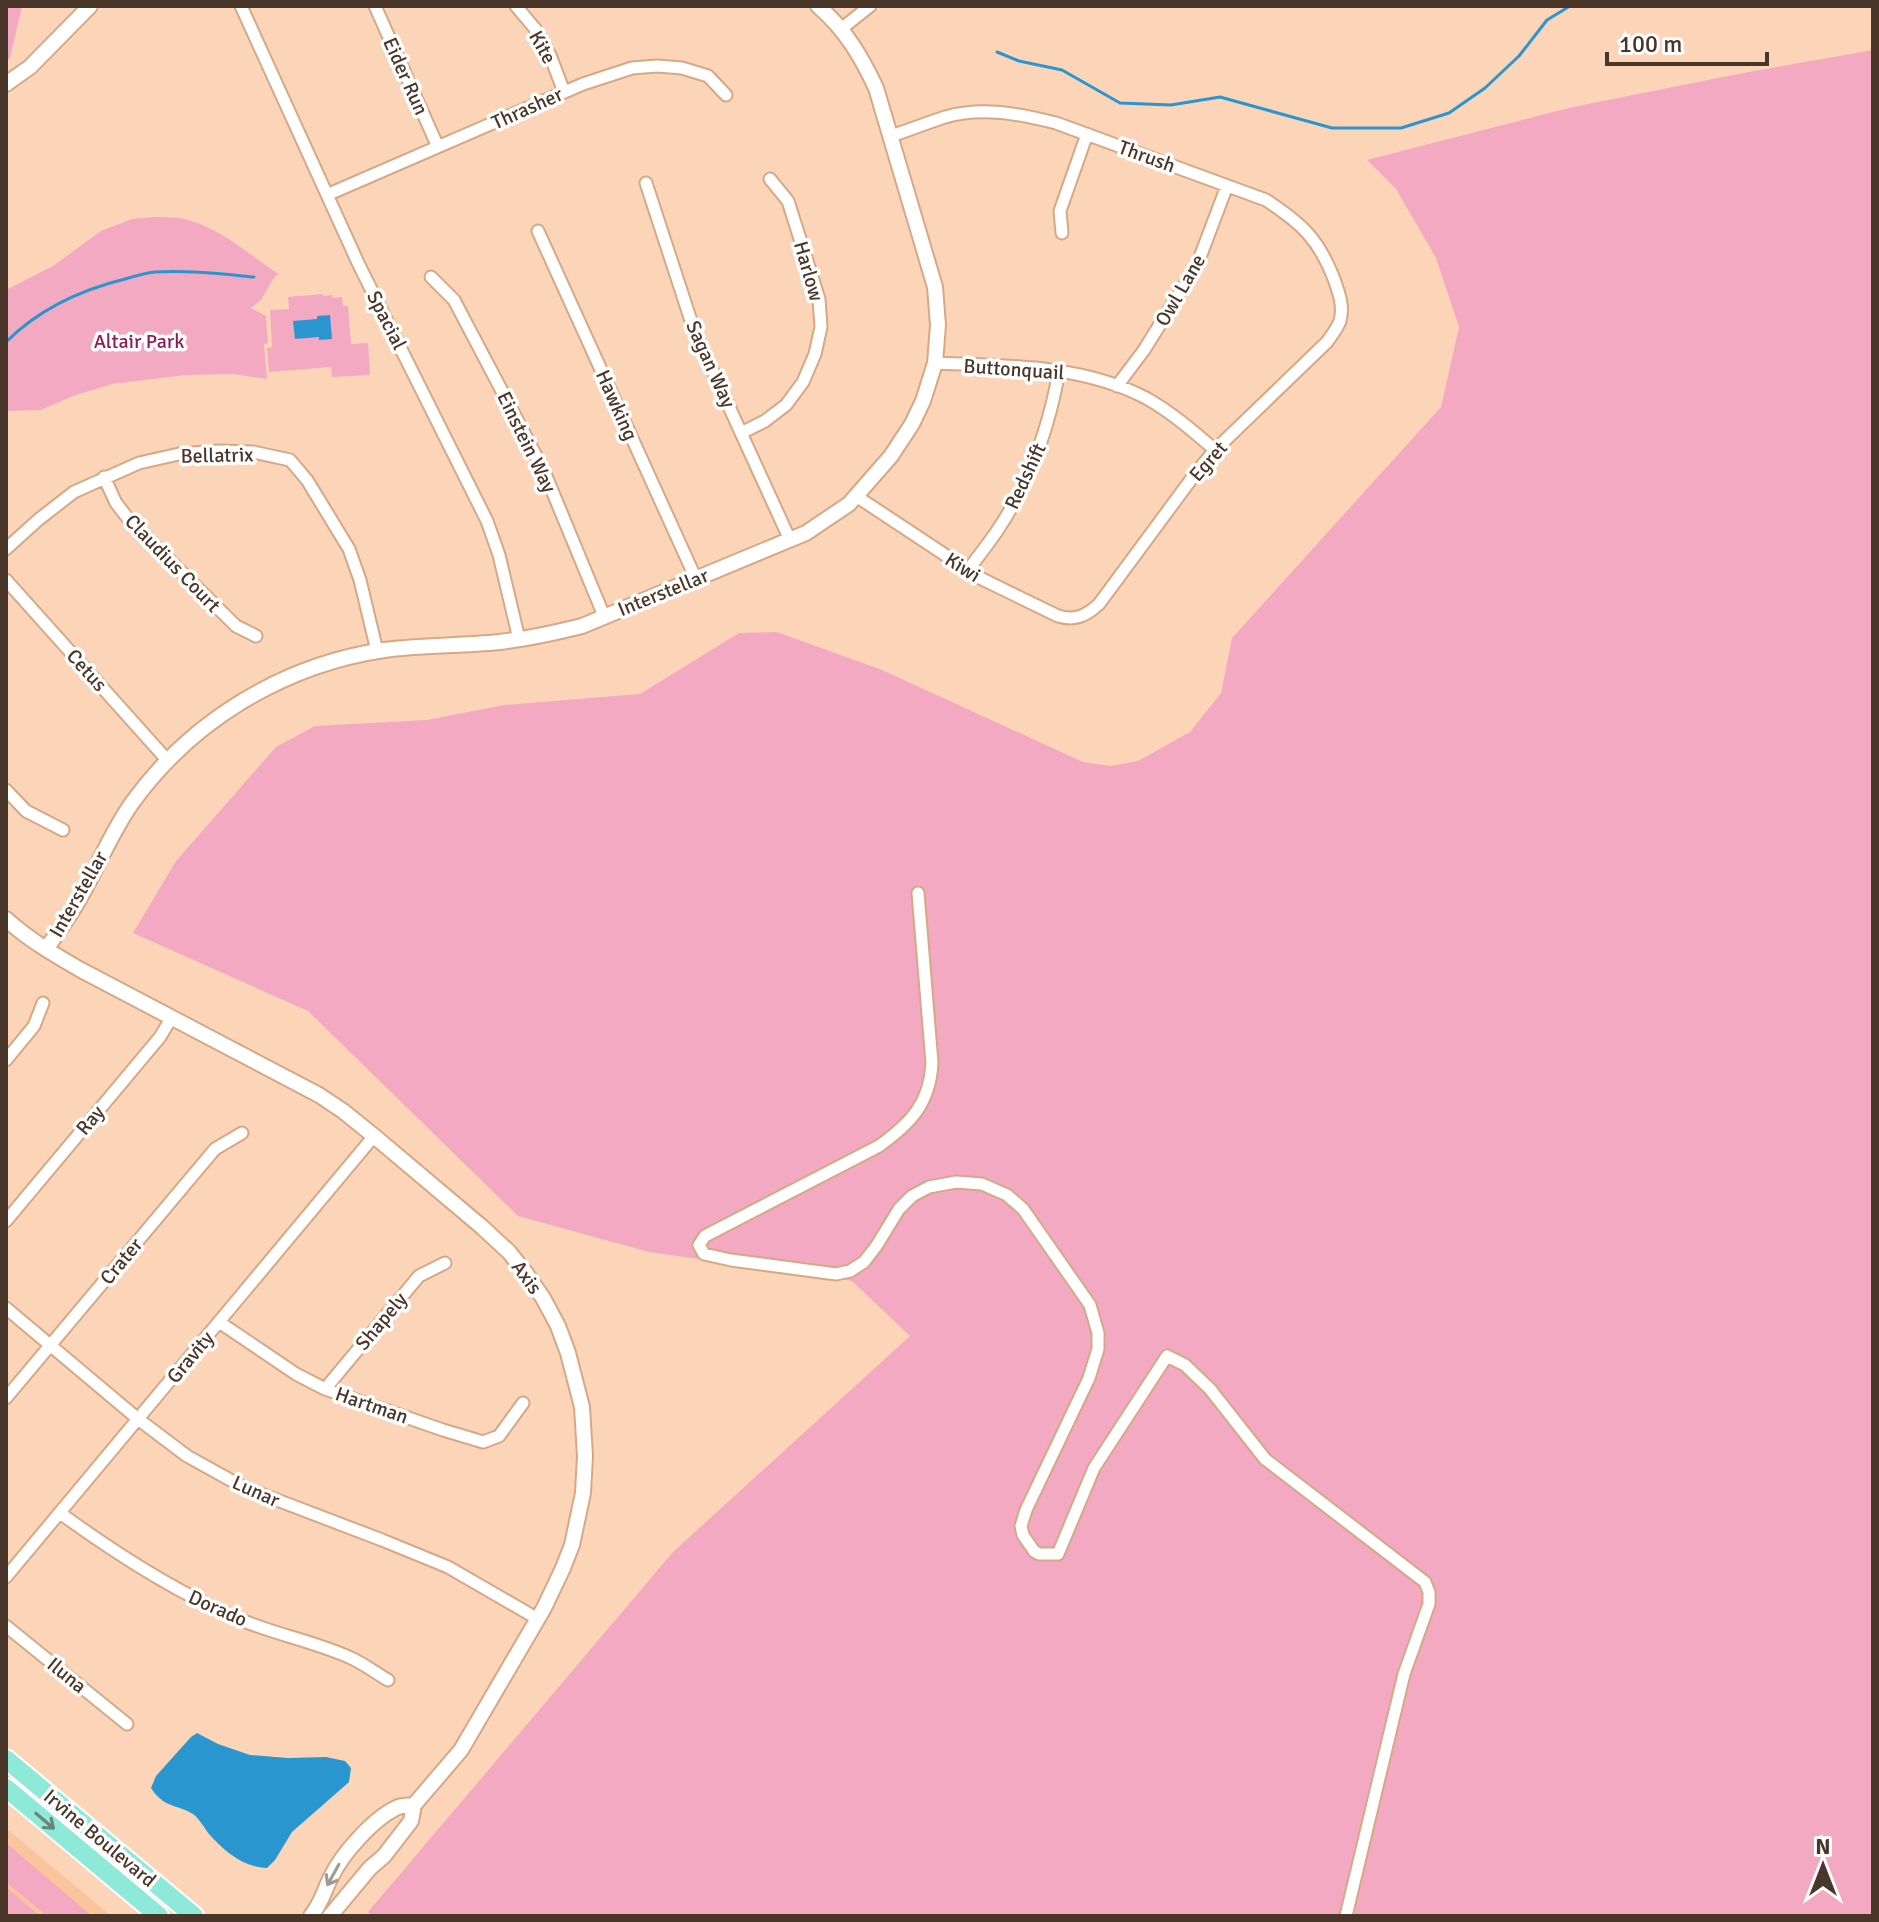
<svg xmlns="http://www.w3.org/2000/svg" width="1879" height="1922" font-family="Signika,sans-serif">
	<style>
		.built { fill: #fac49d }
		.green { fill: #f3a9c2 }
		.water { fill: #2a96d0 }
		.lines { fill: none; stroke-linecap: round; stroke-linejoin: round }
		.stream { stroke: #2a96d0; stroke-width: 3 }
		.minor-casing { stroke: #d6a886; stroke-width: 15 }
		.tertiary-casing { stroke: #d6a886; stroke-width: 18 }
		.primary-casing { stroke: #fff; stroke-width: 22 }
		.minor { stroke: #fff; stroke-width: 11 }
		.tertiary { stroke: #fff; stroke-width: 14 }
		.primary { stroke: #8fe9d9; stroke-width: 18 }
		.oneway { stroke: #688778 }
		.oneway2 { stroke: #a49a94 }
		.labels { text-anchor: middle; stroke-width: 7; stroke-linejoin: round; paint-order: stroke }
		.street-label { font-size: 20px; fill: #493628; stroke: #fff }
		.park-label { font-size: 20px; fill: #911c53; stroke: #fff }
	</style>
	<rect width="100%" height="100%" fill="#fcd5b9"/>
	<path class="built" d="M 6,1828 L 111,1916 L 6,1916 Z"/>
	<path class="green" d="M 6,6 L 22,6 L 10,58 L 6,60 Z
		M 1873,50 L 1873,1916 L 373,1916 L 368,1912 L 673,1552 L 910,1336 L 852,1281 L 649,1252 L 518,1216 L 308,1011 L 133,933 L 176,861 L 276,747 L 315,726 L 427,720 L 504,705 L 640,694 L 739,633 L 777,632 L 882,670 L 1083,762 L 1111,766 L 1138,761 L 1190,732 L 1221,693 L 1232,638 L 1441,407 L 1459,327 L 1436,258 L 1396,189 L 1367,160 L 1573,107 L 1743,73 Z
		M 153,217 C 161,217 170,217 179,218 C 218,225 246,253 279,274 L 275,276 L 261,300 L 251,308 L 266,316 L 268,343 L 264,344 L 267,379 L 233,374 L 185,375 L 112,384 L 73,396 L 41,410 L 6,411 L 6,290 L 53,266 L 101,231 L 132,219 Z
		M 323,294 L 323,296 L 332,295 L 332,298 L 342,297 L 343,306 L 348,306 L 351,344 L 368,343 L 370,375 L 332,377 L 331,367 L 269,372 L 267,348 L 272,347 L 270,310 L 289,309 L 288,297 Z
		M 6,1843 L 92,1916 L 47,1916 L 6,1882 Z
		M 6,1887 L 40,1916 L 6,1916 Z"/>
	<path class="water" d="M 330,315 L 332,339 L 319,340 L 319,337 L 295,339 L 293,321 L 317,319 L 317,316 Z
		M 197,1733 L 218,1744 L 250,1755 L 288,1758 L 326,1757 L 345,1761 L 351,1768 L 349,1782 L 292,1832 L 275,1860 L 267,1868 C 243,1867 225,1852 209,1834 C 204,1828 200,1819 193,1814 C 176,1804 164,1808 151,1788 L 156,1776 L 191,1737 Z"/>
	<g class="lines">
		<path class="stream" d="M 997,52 L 1019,61 L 1062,70 L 1120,103 L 1171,105 L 1220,97 L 1332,128 L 1401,128 L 1449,113 L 1485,88 L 1519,56 L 1547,20 L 1570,6
			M 6,342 C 39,309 80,290 125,279 C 135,276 145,273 155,272 C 188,270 222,274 254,277"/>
		<g class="minor-casing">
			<path id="minor" d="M 241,6 L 359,265 L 487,521 L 499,555 L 519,639
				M 375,6 L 438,147
				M 516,6 L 537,31 L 550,55 L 564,92
				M 841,29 L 870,6
				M 646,183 L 694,330 L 790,540
				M 329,194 L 583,84 L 632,68 L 657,66 L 682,68 L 708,76 L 726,95
				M 538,231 L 696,579
				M 1062,233 L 1060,211 L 1087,134
				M 431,277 L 454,300 L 544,471 L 604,616
				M 935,363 C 1006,366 1081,364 1146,398 C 1171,412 1193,431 1215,450
				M 1117,386 L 1144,350 L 1197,265 L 1227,186
				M 741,433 L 765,421 L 786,405 L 803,382 L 815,354 L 821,327 L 819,299 L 788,201 L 770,179
				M 104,477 L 116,503 L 130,521 L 236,626 L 256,636
				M 856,496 L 980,578 L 1058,616 C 1075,621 1086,616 1099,604 L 1198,470 L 1215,450 L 1327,342 C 1331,336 1337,329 1340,321 C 1344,306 1339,293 1334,279 C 1318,238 1302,224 1266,200 L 1056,123 C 1020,114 982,106 945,117 C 927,123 909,130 891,136
				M 6,549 L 38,520 L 74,492 L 139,463 L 179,454 L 219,451 L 253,452 L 290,460 L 307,480 L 349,549 L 360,580 L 377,651
				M 968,570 C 978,557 988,544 997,531 C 1030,482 1049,428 1059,371
				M 6,580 L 168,761
				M 6,790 L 26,811 L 63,830
				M 918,893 L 932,1063 C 930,1103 911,1123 879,1146 L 705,1236 L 699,1245 L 704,1254 L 731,1260 L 836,1274 L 850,1271 L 864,1262 L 877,1245 L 899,1209 L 912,1196 L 929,1187 L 956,1182 L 982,1184 L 1007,1195 L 1023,1209 L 1090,1305 L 1098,1333 L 1098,1349 L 1089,1378 L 1026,1510 L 1021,1526 L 1023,1535 L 1034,1551 L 1039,1554 L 1058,1554 L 1094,1468 L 1167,1356 L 1185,1365 L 1210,1389 L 1265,1459 L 1425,1582 L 1429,1592 L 1429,1604 L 1404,1674 L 1346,1916
				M 6,1060 L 34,1026 L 43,1003
				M 6,1221 L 160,1037 L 172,1017
				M 6,1308 L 138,1419 L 187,1456 L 243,1487 L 382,1540 L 448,1567 L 538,1619
				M 219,1322 L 296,1374 L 325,1389 L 443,1430 L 483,1442 L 499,1436 L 523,1403
				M 325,1389 L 419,1276 L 445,1263
				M 6,1398 L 215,1149 L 242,1133
				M 60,1513 C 115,1553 172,1590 234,1617 C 272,1634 314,1641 351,1658 C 364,1664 376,1673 388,1680
				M 6,1577 L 374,1136
				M 6,1626 L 127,1724"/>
		</g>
		<g class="tertiary-casing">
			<path id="tertiary" d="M 6,84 L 30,67 L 90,6
				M 6,919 C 29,940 55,955 81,970 L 319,1095 L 343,1111 L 374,1136 L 482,1227 L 509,1252 L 525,1272 L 543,1298 L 558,1326 L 568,1353 L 582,1407 L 585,1456 L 583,1493 L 572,1545 L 563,1568 L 544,1608 L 461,1750 L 414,1805 L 411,1821 L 384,1856 L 370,1868 L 330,1916
				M 46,949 C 59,931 72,913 82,894 C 99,864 112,831 132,803 C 191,721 283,665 384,650 C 422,645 460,646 499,642 C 527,639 554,633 582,626 L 806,533 L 849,504 L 891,456 L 912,424 L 923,401 L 935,363 L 938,325 L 935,287 L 876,88 C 861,56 845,29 818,6
				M 311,1916 C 321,1904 324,1891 331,1877 C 342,1854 373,1819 396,1808 C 402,1805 408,1806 414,1805"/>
		</g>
		<g class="primary-casing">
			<path id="primary" d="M 6,1759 L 194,1916
				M 6,1788 L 159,1916"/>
		</g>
		<use href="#minor" class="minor"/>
		<use href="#tertiary" class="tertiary"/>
		<use href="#primary" class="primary"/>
	</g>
	<defs><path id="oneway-shaft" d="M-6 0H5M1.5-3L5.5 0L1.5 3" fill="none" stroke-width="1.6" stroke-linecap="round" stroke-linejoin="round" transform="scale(2)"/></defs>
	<use class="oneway" href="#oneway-shaft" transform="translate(45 1821) rotate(40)"/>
	<use class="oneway2" href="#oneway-shaft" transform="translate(333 1875) rotate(119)"/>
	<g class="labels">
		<g class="street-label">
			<text transform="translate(543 47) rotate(61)" y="7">Kite</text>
			<text transform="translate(406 76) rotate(66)" y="7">Eider Run</text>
			<text transform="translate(527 108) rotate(-24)" y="7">Thrasher</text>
			<text transform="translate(1147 156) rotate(20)" y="7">Thrush</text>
			<text transform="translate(809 271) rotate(74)" y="7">Harlow</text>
			<text transform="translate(1180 290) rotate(-60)" y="7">Owl Lane</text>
			<text transform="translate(387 320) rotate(63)" y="7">Spacial</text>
			<text transform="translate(711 364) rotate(66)" y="7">Sagan Way</text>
			<text transform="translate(1014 369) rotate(4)" y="7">Buttonquail</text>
			<text transform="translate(617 405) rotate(66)" y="7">Hawking</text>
			<text transform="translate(527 442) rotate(64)" y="7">Einstein Way</text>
			<text transform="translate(217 455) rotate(-1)" y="7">Bellatrix</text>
			<text transform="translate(1208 461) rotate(-49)" y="7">Egret</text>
			<text transform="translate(1025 476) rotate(-65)" y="7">Redshift</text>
			<text transform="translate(173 563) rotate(46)" y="7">Claudius Court</text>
			<text transform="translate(963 567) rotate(32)" y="7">Kiwi</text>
			<text transform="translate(663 592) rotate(-22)" y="7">Interstellar</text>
			<text transform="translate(87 670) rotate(48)" y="7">Cetus</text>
			<text transform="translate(78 894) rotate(-60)" y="7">Interstellar</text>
			<text transform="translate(90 1120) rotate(-50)" y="7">Ray</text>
			<text transform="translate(121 1261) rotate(-50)" y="7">Crater</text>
			<text transform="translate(527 1277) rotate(54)" y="7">Axis</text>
			<text transform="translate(381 1321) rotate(-50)" y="7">Shapely</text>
			<text transform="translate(190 1357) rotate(-50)" y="7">Gravity</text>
			<text transform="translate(372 1405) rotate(19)" y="7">Hartman</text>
			<text transform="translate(256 1491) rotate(24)" y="7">Lunar</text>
			<text transform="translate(218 1608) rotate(24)" y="7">Dorado</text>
			<text transform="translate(67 1675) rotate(39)" y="7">Iluna</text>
			<text transform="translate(100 1838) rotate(40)" y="7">Irvine Boulevard</text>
		</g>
		<g class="park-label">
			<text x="139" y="348">Altair Park</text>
		</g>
	</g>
	<rect width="1879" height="1922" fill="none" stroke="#493628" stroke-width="16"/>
	<g transform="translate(1823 1866)" stroke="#ffffff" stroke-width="6" paint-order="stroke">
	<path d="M0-6L14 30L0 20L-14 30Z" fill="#493628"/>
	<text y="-12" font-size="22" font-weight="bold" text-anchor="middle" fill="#493628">N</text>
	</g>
	<path d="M1607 52v12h160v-12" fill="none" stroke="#493628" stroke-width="4"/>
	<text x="1619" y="52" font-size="24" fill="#493628" stroke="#ffffff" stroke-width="6" paint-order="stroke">100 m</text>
</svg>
